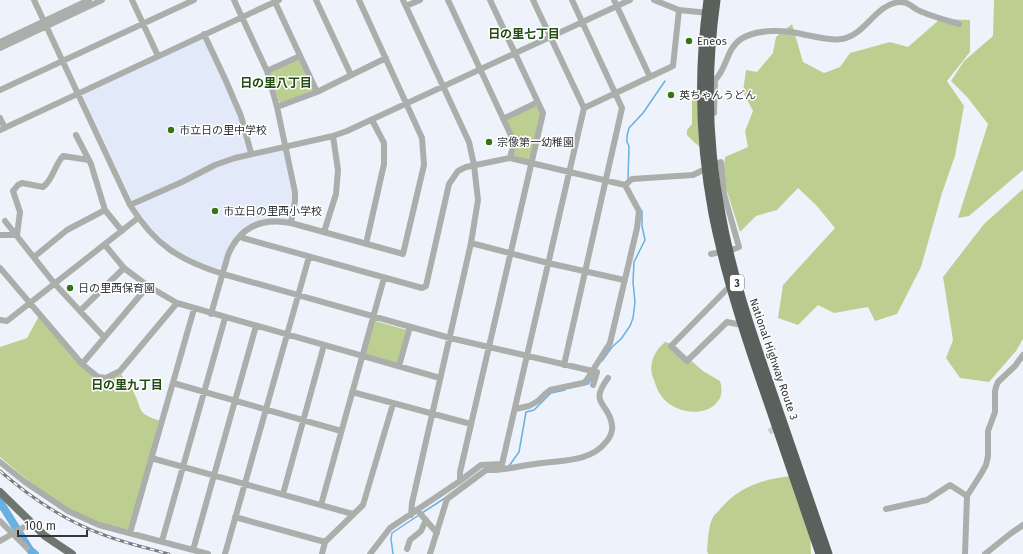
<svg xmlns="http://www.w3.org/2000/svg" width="1023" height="554" font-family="'Fira Sans','Noto Sans JP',sans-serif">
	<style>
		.built { fill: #e2e9f8 }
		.green { fill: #bdcf90 }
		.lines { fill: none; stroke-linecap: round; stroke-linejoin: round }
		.stream { stroke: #68b0df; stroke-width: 1.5 }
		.river { stroke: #68b0df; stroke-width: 8 }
		.minor-tunnel { stroke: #c9cdd4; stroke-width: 6; stroke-dasharray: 6 3; stroke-linecap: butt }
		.minor { stroke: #abaeab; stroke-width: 6 }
		.major { stroke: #6f7571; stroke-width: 8 }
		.highway { stroke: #5a615c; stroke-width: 9 }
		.rail-casing { stroke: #7a7d82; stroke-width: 3 }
		.rail { stroke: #fff; stroke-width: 1.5; stroke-dasharray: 4.5; stroke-linecap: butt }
		.poi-dot { fill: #327616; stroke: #fff; stroke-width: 1.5 }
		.labels { text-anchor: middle; stroke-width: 3; stroke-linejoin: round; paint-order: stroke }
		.shield { fill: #fff; stroke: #707274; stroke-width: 1 }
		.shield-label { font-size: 10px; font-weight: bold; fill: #333538 }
		.poi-label { font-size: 11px; fill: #333538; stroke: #fff; text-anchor: start }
		.street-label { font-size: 11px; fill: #333538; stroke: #fff }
		.neighbourhood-label { font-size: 12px; font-weight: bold; fill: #214d12; stroke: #fff }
	</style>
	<rect width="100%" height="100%" fill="#eef3fb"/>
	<path class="built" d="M 202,38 L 204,38 L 232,99 L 249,150 L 247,152 L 214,163 L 133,202 L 82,94 Z
		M 282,150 L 284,151 L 293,197 L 289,220 L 246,228 L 221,269 L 198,262 L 170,246 L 147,224 L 135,207 L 220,166 L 241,159 Z"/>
	<path class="green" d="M 994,0 L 1023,0 L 1023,170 L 969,216 L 958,218 L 988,124 L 968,98 L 951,81 L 964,61 L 993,36 Z
		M 940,19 L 970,20 L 970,52 L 947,81 L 964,106 L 955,156 L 942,193 L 921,267 L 897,314 L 875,321 L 868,307 L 834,313 L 818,305 L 798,325 L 778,318 L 783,285 L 835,228 L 816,205 L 798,188 L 777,210 L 756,216 L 740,232 L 723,179 L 725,157 L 748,147 L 745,131 L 753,111 L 743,92 L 746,70 L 757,72 L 773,53 L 776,37 L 792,24 L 803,62 L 824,73 L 840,67 L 850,53 L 890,42 L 908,47 Z
		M 299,59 L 313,89 L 313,91 L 281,103 L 279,102 L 270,73 L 271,71 Z
		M 698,94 L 701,148 L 694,142 L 687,135 L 687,130 L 692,124 L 692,98 Z
		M 535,106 L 538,107 L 541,113 L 530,160 L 515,157 L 513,155 L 517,142 L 506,121 Z
		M 1023,189 L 1023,339 L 1016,351 L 989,382 L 960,378 L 946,358 L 953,340 L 943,277 L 984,224 Z
		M 39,316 L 97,379 L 121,374 C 125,380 131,386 134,393 C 143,410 136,413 158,420 L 159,421 L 130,528 L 127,530 C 117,527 107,525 97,522 C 62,510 28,481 0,457 L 0,347 L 27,338 Z
		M 375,321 L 407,330 L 398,362 L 395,363 L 366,355 L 365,352 Z
		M 665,342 L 672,344 L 703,371 L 720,381 C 722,387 722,393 720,398 C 709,419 675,414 662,397 C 657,391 655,382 652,375 C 649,363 655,350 665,342 Z
		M 794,476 L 810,522 L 811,554 L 708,554 L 707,551 C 708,540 708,527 713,517 C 715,514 719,511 721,508 C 740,486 766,478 794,476 Z"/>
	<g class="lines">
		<path class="stream" d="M 628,180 L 629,146 L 627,142 L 627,136 L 629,128 L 643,113 L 665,81
			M 602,361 L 612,347 L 621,339 L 630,326 L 633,318 L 635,302 L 633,282 L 634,262 L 645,240 L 642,226 L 642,211
			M 584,385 L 588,384 L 592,378
			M 509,466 L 519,452 L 526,412 L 534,410 L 551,393 L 565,390
			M 422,513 L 445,498
			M 393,554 L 391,539 L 392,533 L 419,515"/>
		<path class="river" d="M 0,502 L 30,550 L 35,554"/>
		<path class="minor-tunnel" d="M 769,432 L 779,426"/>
		<path class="minor" d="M 34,0 L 130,205 C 155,245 179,260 223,274 L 450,338 L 597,372 L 593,385
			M 132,0 L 158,56
			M 234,0 L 267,71 L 277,107 L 295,192 L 295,201 L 291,223
			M 316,0 L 351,75
			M 403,0 L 469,142 L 474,165 L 478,200 L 471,243 L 412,503 L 411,515
			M 448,0 L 514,142 L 510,158
			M 614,0 L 650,77
			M 654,0 L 679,10 L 709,13
			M 275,2 L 317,92
			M 406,6 L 420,0
			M 204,34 L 226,81 L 241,116 L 251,153
			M 0,42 L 89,0
			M 0,48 L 102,0
			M 267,71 L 300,56
			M 0,90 L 194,0
			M 277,107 L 317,92 L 386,58
			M 584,108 L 673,66 L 679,10
			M 714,113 L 715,80 C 727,69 726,49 741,39 C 759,28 787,30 806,35 C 819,37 829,41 842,39 C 866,35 875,4 900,2 C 908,1 910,6 916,9 C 926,15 946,20 959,24
			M 0,118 L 5,128
			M 503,119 L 538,102
			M 0,130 L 279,0
			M 76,135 L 91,164 L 105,210 L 122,231
			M 718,163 L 721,162 L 724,194 L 739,247 L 734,249
			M 625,185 L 632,179 L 693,175 L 701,171
			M 130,205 L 182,182 L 215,165 L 235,158 L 333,136 L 347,131 L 630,0
			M 5,221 L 54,283 L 104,337
			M 324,232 L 336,194 L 338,170 L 333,136
			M 0,235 L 17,235
			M 17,235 L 20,212 L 13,191 L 18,185 L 22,183 L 43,187 C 53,180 54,166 63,156 L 89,160
			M 240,236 L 243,238 L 422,288 L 426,286 L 449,184 L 458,171 L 466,167 L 510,158 L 625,185
			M 471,243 L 548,263 L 624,280
			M 366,244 L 384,164 L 384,143 L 372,120
			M 105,245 L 124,268 L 148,286 L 177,303 L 440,378
			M 711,254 L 716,253
			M 34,257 L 67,230 L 105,210
			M 0,268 L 82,364 L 98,377 L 106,378 L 120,371 L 177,303
			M 730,286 L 671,346 L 687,361 L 727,322 L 742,325
			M 80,311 L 124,268
			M 211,314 L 228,255 C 240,227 261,217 291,223 L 403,254 L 424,165 L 422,138 L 359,0
			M 0,320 L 7,321 L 138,218
			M 82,364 L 148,286
			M 564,365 L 622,108 L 572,0
			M 399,366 L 410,327
			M 173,383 L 341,431
			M 352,392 L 471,424
			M 515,409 L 529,406 L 538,401 L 545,394 L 550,390 L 583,383 L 586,381 L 610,343 L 637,228 L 639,211 L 625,185
			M 151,458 L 353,514
			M 0,462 L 25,482 L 68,511 L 99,525 L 208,554
			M 460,481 L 460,472 L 543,113 L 490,0
			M 283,494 L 324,345
			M 321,505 L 384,278
			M 886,509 L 927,500 L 950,485 L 967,496
			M 417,510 L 437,533
			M 235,517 L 325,542
			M 0,521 L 27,548
			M 130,533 L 194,309
			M 0,541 L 31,523
			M 162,541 L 225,318
			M 407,549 L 410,540 L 421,531 L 426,520
			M 193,550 L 256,326
			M 225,554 L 309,257
			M 322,554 L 325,542 L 363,505 L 393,404
			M 370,554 L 390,528 L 460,481 L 481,465 L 502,464 L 584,108 L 533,0
			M 430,554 L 447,499 L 486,470 C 503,471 518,466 535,464 C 558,460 590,463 606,442 C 610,438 613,431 612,425 C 609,402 588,405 608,378
			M 965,554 L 967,496 L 981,474 L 986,465 L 988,456 L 988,431 L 995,412 L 995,391 L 996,387 L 998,382 L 1015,366 L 1023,355
			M 985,554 L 1010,534 L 1023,525"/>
		<path class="major" d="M 0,492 L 45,536 L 72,554"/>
		<path class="highway" d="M 708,0 C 698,70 700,144 713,214 C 726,279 747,342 769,405 C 786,455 803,504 820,554
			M 716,0 C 706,71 707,143 721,214 C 732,277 753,336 774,397 C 792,449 810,502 828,554"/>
		<g class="rail-casing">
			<path id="rail" d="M 0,471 C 31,498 65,521 104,535 C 125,543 147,548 169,554"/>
		</g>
		<use href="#rail" class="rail"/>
	</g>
	<g class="poi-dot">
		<circle cx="689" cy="41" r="4"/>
		<circle cx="671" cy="95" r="4"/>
		<circle cx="171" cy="130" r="4"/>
		<circle cx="489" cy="142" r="4"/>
		<circle cx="215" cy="211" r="4"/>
		<circle cx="70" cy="288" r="4"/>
	</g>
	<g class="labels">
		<rect class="shield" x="730" y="275" width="14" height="16" rx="3"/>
		<g class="shield-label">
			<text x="737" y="287">3</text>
		</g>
		<g class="poi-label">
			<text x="697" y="45">Eneos</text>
			<text x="679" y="99">英ちゃんうどん</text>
			<text x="179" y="134">市立日の里中学校</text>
			<text x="497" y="146">宗像第一幼稚園</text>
			<text x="223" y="215">市立日の里西小学校</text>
			<text x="78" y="292">日の里西保育園</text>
		</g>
		<g class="street-label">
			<text transform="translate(774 359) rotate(71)" y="4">National Highway Route 3</text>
		</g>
		<g class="neighbourhood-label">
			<text x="524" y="38">日の里七丁目</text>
			<text x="276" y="87">日の里八丁目</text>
			<text x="127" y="389">日の里九丁目</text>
		</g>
	</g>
	<path d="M18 530v6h69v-6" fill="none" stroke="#333538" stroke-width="2"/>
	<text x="24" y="530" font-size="12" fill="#333538" stroke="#ffffff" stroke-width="3" paint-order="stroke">100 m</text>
</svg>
